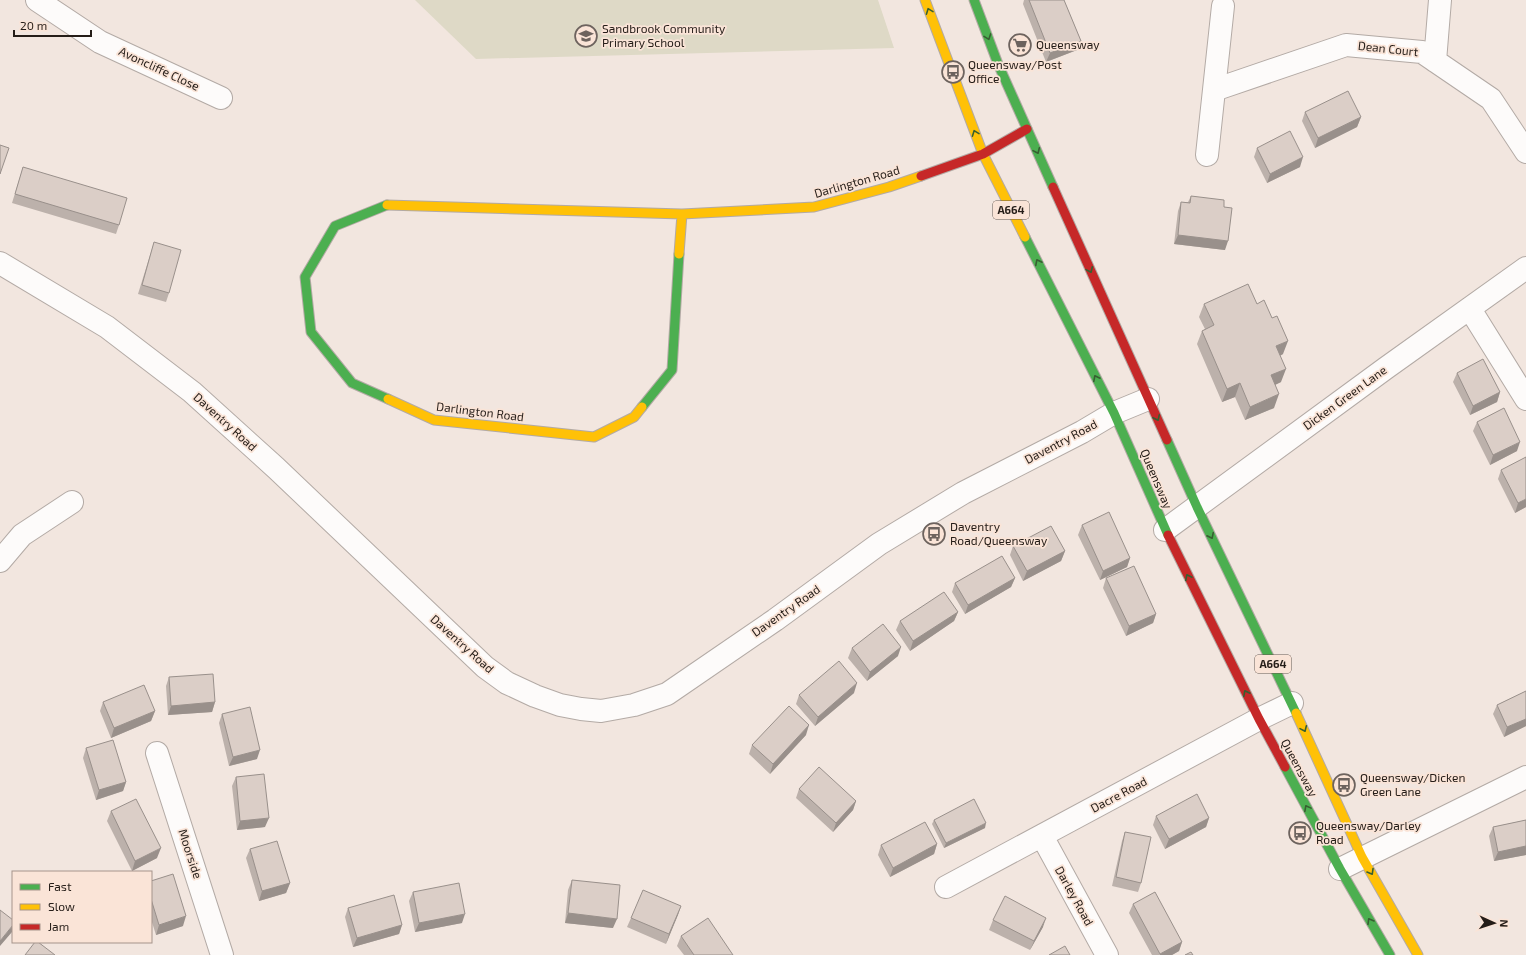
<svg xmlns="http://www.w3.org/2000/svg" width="1526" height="955" font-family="'Exo 2',sans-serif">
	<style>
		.green { fill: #ded9c6 }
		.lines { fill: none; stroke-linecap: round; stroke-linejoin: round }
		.street-casing { stroke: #b3aaa5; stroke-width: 24 }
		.fast-casing { stroke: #b3aaa5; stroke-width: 11 }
		.slow-casing { stroke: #b3aaa5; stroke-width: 11 }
		.jam-casing { stroke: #b3aaa5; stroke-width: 11 }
		.street { stroke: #fdfbfa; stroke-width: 22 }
		.fast { stroke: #4caf50; stroke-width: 9 }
		.slow { stroke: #ffc107; stroke-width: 9 }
		.jam { stroke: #c62828; stroke-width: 9 }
		.wall { fill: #bcb1ab }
		.shaded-wall { fill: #99908b }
		.building { fill: #dbcec7; stroke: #99908b }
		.oneway { stroke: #375f31 }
		.labels { text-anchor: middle; stroke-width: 3.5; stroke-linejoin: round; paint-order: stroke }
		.shield { fill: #fae4d7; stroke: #655951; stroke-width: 1 }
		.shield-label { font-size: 11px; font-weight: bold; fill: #251d18 }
		.poi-label { font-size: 12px; fill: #251d18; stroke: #fae4d7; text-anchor: start }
		.street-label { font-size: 12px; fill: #251d18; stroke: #fae4d7 }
	</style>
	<rect width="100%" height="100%" fill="#f2e6df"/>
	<path class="green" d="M 415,0 L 878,0 L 894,48 L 476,59 Z"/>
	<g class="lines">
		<g class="street-casing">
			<path id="street" d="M 37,0 L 100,42 L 221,98
				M 1435,61 L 1440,0
				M 1214,90 L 1346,45 L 1422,52 L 1491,99 L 1526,152
				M 1207,155 L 1223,6
				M 0,263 L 107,327 L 192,392 L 276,468 L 485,667 L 507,683 L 535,696 L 560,705 L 581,709 L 601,711 L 634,705 L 667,694 L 775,620 L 879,544 L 963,493 L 1082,432 L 1114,413 L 1148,399
				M 1470,309 L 1526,399
				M 1165,530 L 1386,368 L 1526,268
				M 0,561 L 22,535 L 72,502
				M 157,753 L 222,955
				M 1042,836 L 1107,955
				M 1340,869 L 1526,777
				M 946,887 L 1259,719 L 1292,703"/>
		</g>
		<g class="fast-casing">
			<path id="fast" d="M 974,0 L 998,64 L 1053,187
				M 387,205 L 335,226 L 305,277 L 311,332 L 352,383 L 388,399
				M 1025,237 L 1114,413 L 1168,535
				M 642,407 L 672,370 L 679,254
				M 1167,440 L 1197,507 L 1296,713
				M 1285,767 L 1340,869 L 1390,955"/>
		</g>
		<g class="slow-casing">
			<path id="slow" d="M 925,0 L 983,154 L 1025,237
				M 387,205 L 682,214
				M 679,254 L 682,214 L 814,207 L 889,187 L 921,176
				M 388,399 L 434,420 L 594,437 L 634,417 L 642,407
				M 1296,713 L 1362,857 L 1418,955"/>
		</g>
		<g class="jam-casing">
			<path id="jam" d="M 921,176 L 983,154 L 1027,129
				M 1053,187 L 1167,440
				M 1168,535 L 1259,719 L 1285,767"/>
		</g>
		<use href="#street" class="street"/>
		<use href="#fast" class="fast"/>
		<use href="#slow" class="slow"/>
		<use href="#jam" class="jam"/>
	</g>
	<path class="wall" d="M 1024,0 L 1064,0 L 1081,41 L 1077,50 L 1046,62 L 1023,4 Z
		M 1305,112 L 1361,117 L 1357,127 L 1315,148 L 1302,121 Z
		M 1257,148 L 1300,167 L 1267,183 L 1254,157 Z
		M 23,167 L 119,225 L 116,234 L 12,203 Z
		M 1191,196 L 1224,207 L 1225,250 L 1174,244 L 1178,211 L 1181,202 L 1188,202 Z
		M 154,242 L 169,293 L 166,302 L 138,294 L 151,252 Z
		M 1204,304 L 1257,304 L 1283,354 L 1280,356 L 1281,382 L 1275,385 L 1274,408 L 1245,420 L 1235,397 L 1222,402 L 1197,344 L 1202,331 L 1205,329 L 1199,317 Z
		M 1457,373 L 1500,392 L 1497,402 L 1470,415 L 1453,382 Z
		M 1477,422 L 1517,451 L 1490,465 L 1473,431 Z
		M 1501,470 L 1526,507 L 1515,513 L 1498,479 Z
		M 1082,525 L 1130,558 L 1127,567 L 1100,580 L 1078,535 Z
		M 1013,546 L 1065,551 L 1061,561 L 1023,581 L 1010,555 Z
		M 1015,578 L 1011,587 L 965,614 L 952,592 L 955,583 Z
		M 1106,578 L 1156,614 L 1153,623 L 1126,636 L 1103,588 Z
		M 958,612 L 954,621 L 910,651 L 896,630 L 900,621 Z
		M 852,648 L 898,656 L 867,681 L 848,658 Z
		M 169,677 L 215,702 L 212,712 L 168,715 L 166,686 Z
		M 1526,691 L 1526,726 L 1504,737 L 1493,714 L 1497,705 Z
		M 854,693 L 815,726 L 796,704 L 799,695 Z
		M 103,702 L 155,711 L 151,721 L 111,738 L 100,711 Z
		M 222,714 L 257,759 L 229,766 L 219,723 Z
		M 806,735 L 770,774 L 749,754 L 752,745 Z
		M 86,748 L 126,782 L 123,791 L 96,800 L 83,758 Z
		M 236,777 L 265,827 L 237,830 L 232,786 Z
		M 799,789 L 856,801 L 853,810 L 833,832 L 796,798 Z
		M 111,811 L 157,858 L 132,871 L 107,821 Z
		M 1156,816 L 1209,818 L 1206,827 L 1165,849 L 1153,825 Z
		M 934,820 L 985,828 L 944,848 L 932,824 Z
		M 1526,820 L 1526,855 L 1494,861 L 1489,836 L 1493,827 Z
		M 1125,832 L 1141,883 L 1138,892 L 1112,886 L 1122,841 Z
		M 937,844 L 934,854 L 890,877 L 878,855 L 881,845 Z
		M 250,849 L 290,883 L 286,893 L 259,901 L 246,858 Z
		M 572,880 L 613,928 L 565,923 L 568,890 Z
		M 151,881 L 183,926 L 156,935 L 151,919 Z
		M 413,892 L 462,923 L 415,932 L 409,901 Z
		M 1133,904 L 1182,942 L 1179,951 L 1172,955 L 1152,955 L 1129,913 Z
		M 681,906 L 666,944 L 627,927 L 631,918 Z
		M 348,908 L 402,925 L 399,934 L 353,947 L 345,917 Z
		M 993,920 L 1043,927 L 1030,950 L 989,930 Z
		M 681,936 L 733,955 L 684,955 L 677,946 Z"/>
	<path class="shaded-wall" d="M 1081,41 L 1077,50 L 1046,62 L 1050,53 Z
		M 1361,117 L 1357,127 L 1315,148 L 1318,138 Z
		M 1303,157 L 1300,167 L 1267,183 L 1270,174 Z
		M 1178,235 L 1228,241 L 1225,250 L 1174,244 Z
		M 1288,341 L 1283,354 L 1271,360 L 1276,346 Z
		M 1286,369 L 1281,382 L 1266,389 L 1271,375 Z
		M 1240,383 L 1235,397 L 1222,402 L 1227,389 Z
		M 1500,392 L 1497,402 L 1470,415 L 1473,406 Z
		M 1279,394 L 1274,408 L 1245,420 L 1250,407 Z
		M 1520,442 L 1517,451 L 1490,465 L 1493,455 Z
		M 1526,499 L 1526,507 L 1515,513 L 1518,503 Z
		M 1065,551 L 1061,561 L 1023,581 L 1027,571 Z
		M 1130,558 L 1127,567 L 1100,580 L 1103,571 Z
		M 1015,578 L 1011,587 L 965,614 L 968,605 Z
		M 958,612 L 954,621 L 910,651 L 913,641 Z
		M 1156,614 L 1153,623 L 1126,636 L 1129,626 Z
		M 901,647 L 898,656 L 867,681 L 870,672 Z
		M 857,683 L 854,693 L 815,726 L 818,717 Z
		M 215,702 L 212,712 L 168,715 L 171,706 Z
		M 155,711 L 151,721 L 111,738 L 114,728 Z
		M 1526,719 L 1526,726 L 1504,737 L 1507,727 Z
		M 809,725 L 806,735 L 770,774 L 773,764 Z
		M 260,750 L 257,759 L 229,766 L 233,757 Z
		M 126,782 L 123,791 L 96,800 L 99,790 Z
		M 856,801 L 853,810 L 833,832 L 836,823 Z
		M 269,818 L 265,827 L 237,830 L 240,821 Z
		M 1209,818 L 1206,827 L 1165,849 L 1169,839 Z
		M 986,823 L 985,828 L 944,848 L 946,843 Z
		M 937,844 L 934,854 L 890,877 L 893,868 Z
		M 1526,846 L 1526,855 L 1494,861 L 1498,852 Z
		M 161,848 L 157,858 L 132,871 L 135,861 Z
		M 290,883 L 286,893 L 259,901 L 262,891 Z
		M 681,906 L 678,915 L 666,944 L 669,934 Z
		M 568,913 L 617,919 L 613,928 L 565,923 Z
		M 465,914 L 462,923 L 415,932 L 419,923 Z
		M 186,916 L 183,926 L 156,935 L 159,925 Z
		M 1046,918 L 1043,927 L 1030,950 L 1034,941 Z
		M 13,925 L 13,928 L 12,932 L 0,946 L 0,941 Z
		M 402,925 L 399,934 L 353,947 L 357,938 Z
		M 1182,942 L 1179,951 L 1172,955 L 1160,955 L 1160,954 Z"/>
	<path class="building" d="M 1029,0 L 1064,0 L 1081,41 L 1050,53 Z
		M 1348,91 L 1361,117 L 1318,138 L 1305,112 Z
		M 1290,131 L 1303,157 L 1270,174 L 1257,148 Z
		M 0,145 L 9,148 L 0,174 Z
		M 23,167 L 127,198 L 119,225 L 15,194 Z
		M 1191,196 L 1224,200 L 1224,207 L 1232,208 L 1228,241 L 1178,235 L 1181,202 L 1190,203 Z
		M 154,242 L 181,250 L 169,293 L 142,285 Z
		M 1248,284 L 1257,304 L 1264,300 L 1272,318 L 1277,316 L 1288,341 L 1276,346 L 1286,369 L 1271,375 L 1279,394 L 1250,407 L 1240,383 L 1227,389 L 1202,331 L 1214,325 L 1204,304 Z
		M 1483,359 L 1500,392 L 1473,406 L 1457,373 Z
		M 1504,408 L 1520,442 L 1493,455 L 1477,422 Z
		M 1526,457 L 1526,499 L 1518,503 L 1501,470 Z
		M 1109,512 L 1130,558 L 1103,571 L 1082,525 Z
		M 1051,526 L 1065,551 L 1027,571 L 1013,546 Z
		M 1002,556 L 1015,578 L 968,605 L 955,583 Z
		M 1134,566 L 1156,614 L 1129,626 L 1106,578 Z
		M 944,592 L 958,612 L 913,641 L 900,621 Z
		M 883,624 L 901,647 L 870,672 L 852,648 Z
		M 839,661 L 857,683 L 818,717 L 799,695 Z
		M 213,674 L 215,702 L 171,706 L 169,677 Z
		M 144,685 L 155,711 L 114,728 L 103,702 Z
		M 1526,691 L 1526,719 L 1507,727 L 1497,705 Z
		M 789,706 L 809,725 L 773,764 L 752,745 Z
		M 250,707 L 260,750 L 233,757 L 222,714 Z
		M 113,740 L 126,782 L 99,790 L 86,748 Z
		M 819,767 L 856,801 L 836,823 L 799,789 Z
		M 264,774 L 269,818 L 240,821 L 236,777 Z
		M 1197,794 L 1209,818 L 1169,839 L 1156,816 Z
		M 136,799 L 161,848 L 135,861 L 111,811 Z
		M 974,799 L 986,823 L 946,843 L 934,820 Z
		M 1526,820 L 1526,846 L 1498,852 L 1493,827 Z
		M 925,822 L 937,844 L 893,868 L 881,845 Z
		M 1125,832 L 1151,837 L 1141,883 L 1116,877 Z
		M 277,841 L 290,883 L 262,891 L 250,849 Z
		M 173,874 L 186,916 L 159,925 L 151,899 L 151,881 Z
		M 572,880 L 620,885 L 617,919 L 568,913 Z
		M 459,883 L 465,914 L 419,923 L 413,892 Z
		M 643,890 L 681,906 L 669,934 L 631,918 Z
		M 1155,892 L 1182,942 L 1160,954 L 1133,904 Z
		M 394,895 L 402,925 L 357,938 L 348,908 Z
		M 1005,896 L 1046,918 L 1034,941 L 993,920 Z
		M 0,910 L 13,920 L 13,925 L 0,941 Z
		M 708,918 L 733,955 L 694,955 L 681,936 Z
		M 35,942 L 38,942 L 55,955 L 25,955 Z
		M 1065,946 L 1070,955 L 1049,955 Z
		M 1191,952 L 1193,955 L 1185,955 Z"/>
	<defs><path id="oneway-chevron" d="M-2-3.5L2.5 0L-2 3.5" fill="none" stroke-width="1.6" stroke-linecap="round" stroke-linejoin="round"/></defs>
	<g class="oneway">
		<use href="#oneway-chevron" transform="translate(929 11) rotate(-111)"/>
		<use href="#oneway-chevron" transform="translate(988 37) rotate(70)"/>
		<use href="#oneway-chevron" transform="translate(975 133) rotate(-111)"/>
		<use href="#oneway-chevron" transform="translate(1037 151) rotate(66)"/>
		<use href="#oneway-chevron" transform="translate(1038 262) rotate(-117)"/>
		<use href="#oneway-chevron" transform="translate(1090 270) rotate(66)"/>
		<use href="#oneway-chevron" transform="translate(1096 378) rotate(-117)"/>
		<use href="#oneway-chevron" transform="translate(1157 418) rotate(65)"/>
		<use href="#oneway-chevron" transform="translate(1211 536) rotate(64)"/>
		<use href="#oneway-chevron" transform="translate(1188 577) rotate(-117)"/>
		<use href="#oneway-chevron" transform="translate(1246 693) rotate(-117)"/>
		<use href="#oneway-chevron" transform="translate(1304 729) rotate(66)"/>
		<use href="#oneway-chevron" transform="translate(1307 808) rotate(-118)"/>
		<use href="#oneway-chevron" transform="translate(1371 872) rotate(60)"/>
		<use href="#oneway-chevron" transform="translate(1370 921) rotate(-120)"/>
	</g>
	<defs>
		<g id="school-ring" transform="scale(1.15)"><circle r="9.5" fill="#fae4d7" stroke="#6d635e" stroke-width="1.5"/><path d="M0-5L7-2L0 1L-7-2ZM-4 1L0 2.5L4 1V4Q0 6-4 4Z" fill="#6d635e"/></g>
		<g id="supermarket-ring" transform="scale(1.15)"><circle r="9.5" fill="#fae4d7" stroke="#6d635e" stroke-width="1.5"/><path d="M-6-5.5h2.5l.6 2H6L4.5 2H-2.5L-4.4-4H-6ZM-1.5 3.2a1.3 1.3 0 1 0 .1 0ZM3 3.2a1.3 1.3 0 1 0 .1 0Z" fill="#6d635e"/></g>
		<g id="bus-ring" transform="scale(1.15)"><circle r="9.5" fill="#fae4d7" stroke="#6d635e" stroke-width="1.5"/><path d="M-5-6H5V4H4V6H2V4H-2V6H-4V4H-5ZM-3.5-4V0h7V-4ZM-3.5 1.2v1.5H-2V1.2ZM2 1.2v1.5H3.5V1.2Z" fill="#6d635e"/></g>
	</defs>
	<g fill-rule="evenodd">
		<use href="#school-ring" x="586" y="36"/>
		<use href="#supermarket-ring" x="1020" y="45"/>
		<use href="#bus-ring" x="953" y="72"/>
		<use href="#bus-ring" x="934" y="534"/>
		<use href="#bus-ring" x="1344" y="785"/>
		<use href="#bus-ring" x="1300" y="833"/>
	</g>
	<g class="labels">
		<g class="shield">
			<rect x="993" y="201" width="36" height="18" rx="3"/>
			<rect x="1255" y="655" width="36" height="18" rx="3"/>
		</g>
		<g class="shield-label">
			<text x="1011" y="214">A664</text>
			<text x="1273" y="668">A664</text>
		</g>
		<g class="poi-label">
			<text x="602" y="33">Sandbrook Community<tspan x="602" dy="14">Primary School</tspan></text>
			<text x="1036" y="49">Queensway</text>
			<text x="968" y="69">Queensway/Post<tspan x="968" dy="14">Office</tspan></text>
			<text x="950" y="531">Daventry<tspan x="950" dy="14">Road/Queensway</tspan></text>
			<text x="1360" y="782">Queensway/Dicken<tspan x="1360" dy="14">Green Lane</tspan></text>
			<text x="1316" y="830">Queensway/Darley<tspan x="1316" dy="14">Road</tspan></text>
		</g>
		<g class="street-label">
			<text transform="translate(1388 49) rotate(6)" y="4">Dean Court</text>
			<text transform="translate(159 69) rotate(25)" y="4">Avoncliffe Close</text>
			<text transform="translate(857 182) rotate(-16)" y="4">Darlington Road</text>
			<text transform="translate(1345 398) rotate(-36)" y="4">Dicken Green Lane</text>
			<text transform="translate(480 412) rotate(7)" y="4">Darlington Road</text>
			<text transform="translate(225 422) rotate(42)" y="4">Daventry Road</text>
			<text transform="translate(1061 442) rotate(-28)" y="4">Daventry Road</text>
			<text transform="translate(1156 479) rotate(67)" y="4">Queensway</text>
			<text transform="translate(786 611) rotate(-35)" y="4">Daventry Road</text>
			<text transform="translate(462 644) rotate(42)" y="4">Daventry Road</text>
			<text transform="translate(1299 768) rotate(62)" y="4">Queensway</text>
			<text transform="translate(1119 795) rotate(-28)" y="4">Dacre Road</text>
			<text transform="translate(190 854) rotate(72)" y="4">Moorside</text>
			<text transform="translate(1074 896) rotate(61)" y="4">Darley Road</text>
		</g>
	</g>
	<rect x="12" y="871" width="140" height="72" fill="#fae4d7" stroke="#a5948b"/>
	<rect x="20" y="884" width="20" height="6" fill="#4caf50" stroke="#a5948b"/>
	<text x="48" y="891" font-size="12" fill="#251d18">Fast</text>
	<rect x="20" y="904" width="20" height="6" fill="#ffc107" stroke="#a5948b"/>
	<text x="48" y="911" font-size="12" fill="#251d18">Slow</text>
	<rect x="20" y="924" width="20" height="6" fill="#c62828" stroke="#a5948b"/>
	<text x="48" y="931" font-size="12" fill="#251d18">Jam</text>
	<g transform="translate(1494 923) rotate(93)" stroke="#fae4d7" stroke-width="3" paint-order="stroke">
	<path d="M0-3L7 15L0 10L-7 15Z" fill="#251d18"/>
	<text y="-6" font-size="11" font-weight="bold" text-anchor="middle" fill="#251d18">N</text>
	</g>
	<path d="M14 30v6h77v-6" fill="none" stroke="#251d18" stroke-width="2"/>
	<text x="20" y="30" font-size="12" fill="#251d18" stroke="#fae4d7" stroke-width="3" paint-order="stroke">20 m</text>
</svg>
